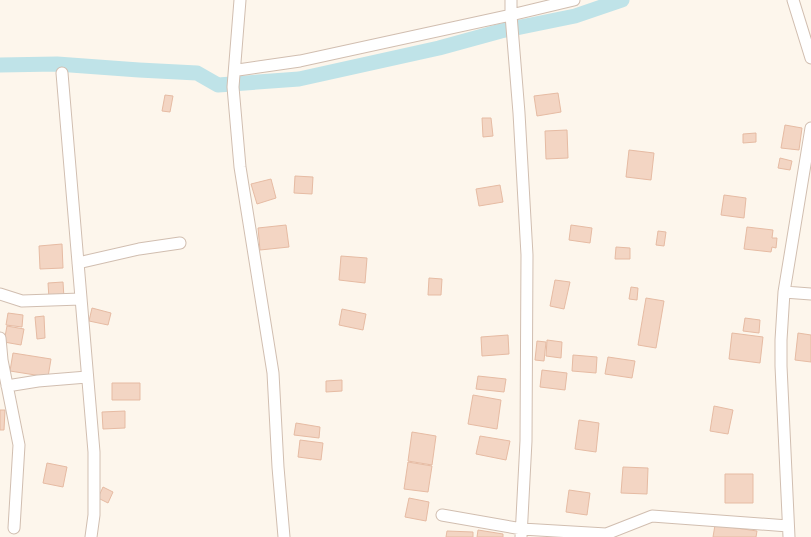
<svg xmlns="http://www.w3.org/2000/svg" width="811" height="537" font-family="'DM Sans',sans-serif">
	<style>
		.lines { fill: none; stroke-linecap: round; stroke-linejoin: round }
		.canal { stroke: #bfe3e8; stroke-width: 15 }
		.building { fill: #f3d5c3; stroke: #e6bba3 }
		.minor-casing { stroke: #d1beb0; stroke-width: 13 }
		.minor { stroke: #fff; stroke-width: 11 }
	</style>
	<rect width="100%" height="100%" fill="#fdf6ec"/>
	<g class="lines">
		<path class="canal" d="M 0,65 L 57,64 L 139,70 L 197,73 L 218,85 L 299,79 L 439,48 L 501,31 L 575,16 L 622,0"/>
	</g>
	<path class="building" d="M 558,93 L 561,112 L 537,116 L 534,96 Z
		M 165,95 L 173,96 L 170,112 L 162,111 Z
		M 482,118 L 491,118 L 493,136 L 483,137 Z
		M 785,125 L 802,128 L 799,150 L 781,148 Z
		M 567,130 L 568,158 L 546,159 L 545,131 Z
		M 756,133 L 756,142 L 743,143 L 743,134 Z
		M 629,150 L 654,153 L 651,180 L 626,177 Z
		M 780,158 L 792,161 L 790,170 L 778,168 Z
		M 295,176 L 313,177 L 312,194 L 294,193 Z
		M 271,179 L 276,198 L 257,204 L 251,184 Z
		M 500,185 L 503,202 L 479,206 L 476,189 Z
		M 724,195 L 746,198 L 744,218 L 721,215 Z
		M 286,225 L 289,247 L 260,250 L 258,228 Z
		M 571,225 L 592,228 L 590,243 L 569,240 Z
		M 747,227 L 773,230 L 772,238 L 777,238 L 776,248 L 772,247 L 771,252 L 744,249 Z
		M 658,231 L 666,232 L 664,246 L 656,245 Z
		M 62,244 L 63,268 L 40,269 L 39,246 Z
		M 616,247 L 630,248 L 630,259 L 615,259 Z
		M 341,256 L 367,258 L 365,283 L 339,280 Z
		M 429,278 L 442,279 L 441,295 L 428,295 Z
		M 555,280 L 570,282 L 564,309 L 550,306 Z
		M 63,282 L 64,298 L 49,299 L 48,283 Z
		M 631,287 L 638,288 L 637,300 L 629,299 Z
		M 646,298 L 664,301 L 656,348 L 638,345 Z
		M 92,308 L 111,313 L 108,325 L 89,321 Z
		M 342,309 L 366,314 L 363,330 L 339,325 Z
		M 8,313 L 23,315 L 22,327 L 6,325 Z
		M 44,316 L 45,338 L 37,339 L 35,317 Z
		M 745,318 L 760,320 L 759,333 L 743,331 Z
		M 7,326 L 24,329 L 21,345 L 4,342 Z
		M 732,333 L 763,337 L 760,363 L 729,359 Z
		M 798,333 L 811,335 L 811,362 L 795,360 Z
		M 508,335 L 509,354 L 482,356 L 481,337 Z
		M 547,340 L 562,342 L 561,358 L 546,356 Z
		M 537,341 L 546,342 L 544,361 L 535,360 Z
		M 13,353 L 51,359 L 48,377 L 10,371 Z
		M 573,355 L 597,357 L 596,373 L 572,371 Z
		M 608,357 L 635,361 L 632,378 L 605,374 Z
		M 542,370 L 567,373 L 565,390 L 540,387 Z
		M 478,376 L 506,379 L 504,392 L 476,389 Z
		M 342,380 L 342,391 L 326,392 L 326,381 Z
		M 112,383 L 140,383 L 140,400 L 112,400 Z
		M 473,395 L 501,400 L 497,429 L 468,424 Z
		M 714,406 L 733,410 L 728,434 L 710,431 Z
		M 0,410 L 5,410 L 4,430 L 0,430 Z
		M 125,411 L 125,428 L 103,429 L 102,412 Z
		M 579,420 L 599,423 L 596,452 L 575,449 Z
		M 296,423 L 320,427 L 319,438 L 294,435 Z
		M 412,432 L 436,436 L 432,465 L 408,461 Z
		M 480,436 L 510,441 L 506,460 L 476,454 Z
		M 300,440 L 323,443 L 321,460 L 298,457 Z
		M 408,462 L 432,466 L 428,492 L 404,489 Z
		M 47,463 L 67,467 L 63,487 L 43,483 Z
		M 623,467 L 648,468 L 647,494 L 621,493 Z
		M 725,474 L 753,474 L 753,503 L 725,503 Z
		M 103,487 L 113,492 L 108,503 L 98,498 Z
		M 569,490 L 590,493 L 587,515 L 566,512 Z
		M 409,498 L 429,502 L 426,521 L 405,517 Z
		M 715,525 L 757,531 L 756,537 L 713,537 Z
		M 478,530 L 503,534 L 503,537 L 477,537 Z
		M 447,531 L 473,532 L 473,537 L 446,537 Z"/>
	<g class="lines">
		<g class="minor-casing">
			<path id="minor" d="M 240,0 L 233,87 L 240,167 L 273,373 L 278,467 L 284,537
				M 511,0 L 511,15 L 519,113 L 527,255 L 526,441 L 521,537
				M 793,0 L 811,58
				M 235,72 L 238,70 L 300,61 L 511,15 L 574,0
				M 62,73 L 94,452 L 94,515 L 91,537
				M 78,263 L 139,249 L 180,243
				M 784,292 L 811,294
				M 0,294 L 22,301 L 81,299
				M 0,338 L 2,360 L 19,445 L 14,528
				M 7,386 L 38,381 L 87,377
				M 442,515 L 522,529 L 606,534 L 652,516 L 788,526
				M 789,537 L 781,366 L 781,340 L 784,292 L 811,128"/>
		</g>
		<use href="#minor" class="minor"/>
	</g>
</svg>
